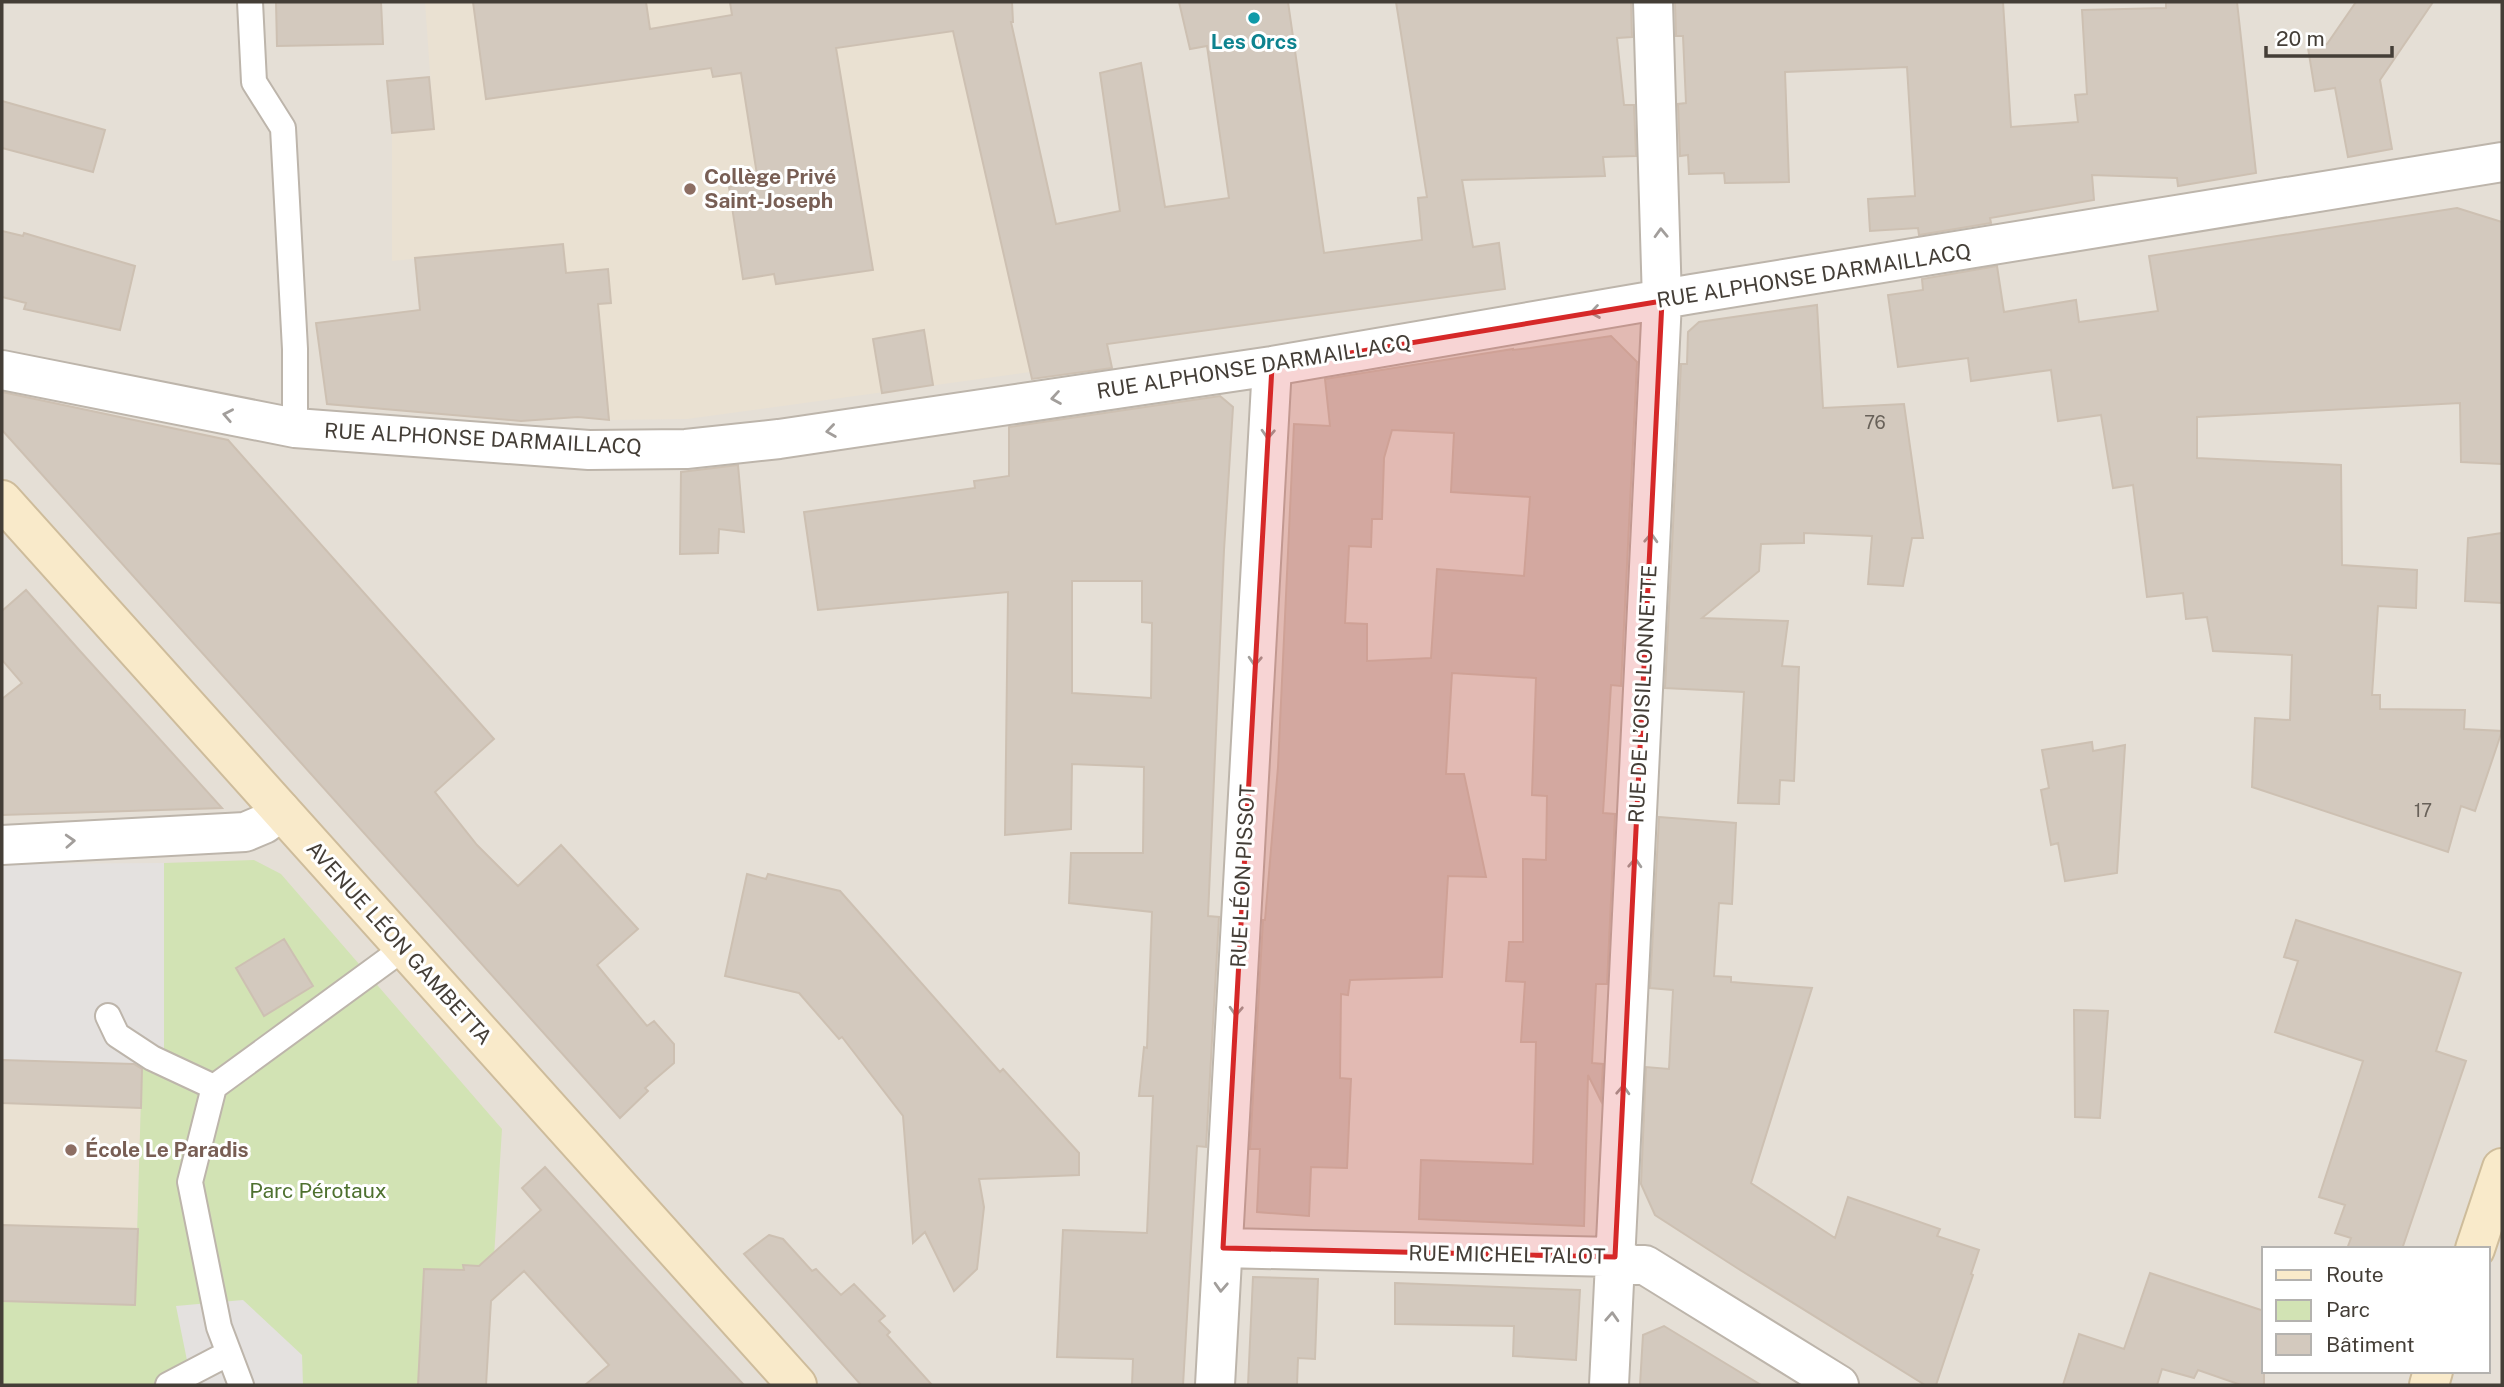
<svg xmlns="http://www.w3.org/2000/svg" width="2504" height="1387" font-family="'Public Sans',sans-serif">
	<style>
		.residential { fill: #e5dfd6; fill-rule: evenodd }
		.education { fill: #eae1d2 }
		.green { fill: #d2e3b4 }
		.parking { fill: #e4e1df }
		.building { fill: #d3c9be; stroke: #cdc0b2; stroke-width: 2; fill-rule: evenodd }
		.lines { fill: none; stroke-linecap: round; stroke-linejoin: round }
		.lane-casing { stroke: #bdb5ab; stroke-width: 28 }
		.street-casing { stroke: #bdb5ab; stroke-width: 42 }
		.secondary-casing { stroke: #cebc9b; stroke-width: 42 }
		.lane { stroke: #fff; stroke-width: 24 }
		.street { stroke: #fff; stroke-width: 38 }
		.secondary { stroke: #f9eaca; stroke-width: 38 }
		.oneway { stroke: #a29e9b }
		.marked { fill: #d62828; fill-opacity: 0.2; stroke: #d62828; stroke-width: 5; stroke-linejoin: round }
		.culture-dot { fill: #0f9aa8; stroke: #fff; stroke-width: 2.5 }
		.education-dot { fill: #8d6e63; stroke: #fff; stroke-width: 2.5 }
		.labels { text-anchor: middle; stroke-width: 6; stroke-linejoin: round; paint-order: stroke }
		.number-label { font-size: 18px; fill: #686159 }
		.culture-label { font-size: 21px; font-weight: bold; fill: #0d838f; stroke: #fff }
		.education-label { font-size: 21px; font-weight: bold; fill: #785e54; stroke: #fff; text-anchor: start }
		.street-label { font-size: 21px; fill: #443e37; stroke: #fff }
		.park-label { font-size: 21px; fill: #4e712f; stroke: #fff }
	</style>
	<rect width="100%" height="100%" fill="#f2eee7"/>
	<path class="residential" d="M 2,2 L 2502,2 L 2502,1385 L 2,1385 ZM 2264,1249 L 2488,1249 L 2488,1371 L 2264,1371 Z"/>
	<path class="education" d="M 425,2 L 952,2 L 959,34 L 954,36 L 1030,372 L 687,419 L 609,420 L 601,327 L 571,331 L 563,244 L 392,261 L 392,133 L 434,129 Z
		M 2,1060 L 142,1064 L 135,1305 L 2,1301 Z"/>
	<path class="green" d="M 254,860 L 281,874 L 502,1129 L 486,1385 L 2,1385 L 2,1301 L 135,1304 L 142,1064 L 164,1050 L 164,863 Z"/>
	<path class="parking" d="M 164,863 L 164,1050 L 142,1064 L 2,1060 L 2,864 Z
		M 243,1300 L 302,1355 L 303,1385 L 192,1385 L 176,1306 Z"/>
	<path class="building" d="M 276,2 L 381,2 L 383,44 L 277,46 Z
		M 473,2 L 646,2 L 650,29 L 732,15 L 730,2 L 1012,2 L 1013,22 L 1011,22 L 1056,224 L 1120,211 L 1100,73 L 1141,63 L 1165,207 L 1229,198 L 1207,46 L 1190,49 L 1179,2 L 1288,2 L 1324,253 L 1422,240 L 1418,198 L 1427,197 L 1396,2 L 1631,2 L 1632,37 L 1617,38 L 1624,105 L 1634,105 L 1636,156 L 1603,157 L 1605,176 L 1462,180 L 1473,247 L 1499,243 L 1505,289 L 1107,344 L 1112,368 L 1032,379 L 953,31 L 836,48 L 873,270 L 776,284 L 774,274 L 743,279 L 729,187 L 758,181 L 741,73 L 713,77 L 711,68 L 486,99 Z
		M 1675,2 L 2003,2 L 2011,127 L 2078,122 L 2075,95 L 2087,94 L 2082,10 L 2166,8 L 2166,2 L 2237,2 L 2256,173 L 2178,186 L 2177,178 L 2092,175 L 2094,200 L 1990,218 L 1991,223 L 1919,235 L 1918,228 L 1870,231 L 1868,199 L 1915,196 L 1907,67 L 1785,72 L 1789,182 L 1725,183 L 1724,173 L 1689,174 L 1688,155 L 1680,156 L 1678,104 L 1686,103 L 1683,36 L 1676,36 Z
		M 2356,2 L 2433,2 L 2380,80 L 2392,149 L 2348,157 L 2335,88 L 2315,91 L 2308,48 L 2327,44 Z
		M 429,77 L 434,129 L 392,133 L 387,81 Z
		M 2,101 L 105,130 L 93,172 L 2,148 Z
		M 2457,208 L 2502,222 L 2502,464 L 2461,462 L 2460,403 L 2197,417 L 2197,458 L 2341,465 L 2342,565 L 2417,570 L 2416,608 L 2378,606 L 2372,695 L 2380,695 L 2380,709 L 2465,710 L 2464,729 L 2502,731 L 2475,811 L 2461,806 L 2448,852 L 2252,787 L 2255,718 L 2290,720 L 2292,655 L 2213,651 L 2207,617 L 2186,619 L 2183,593 L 2147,597 L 2133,485 L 2113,488 L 2101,415 L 2058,421 L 2051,370 L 1971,381 L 1968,358 L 1898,367 L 1888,295 L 1923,290 L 1922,279 L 1997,266 L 2004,312 L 2076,300 L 2079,322 L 2158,311 L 2149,256 Z
		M 2,231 L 23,236 L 24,233 L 135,266 L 120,330 L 24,309 L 26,303 L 2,297 Z
		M 563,244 L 566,273 L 608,269 L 611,303 L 598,304 L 609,420 L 578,417 L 521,421 L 327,404 L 316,323 L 420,310 L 415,258 Z
		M 1817,305 L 1823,408 L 1904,404 L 1923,538 L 1912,538 L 1903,586 L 1868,584 L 1872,536 L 1804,533 L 1804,543 L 1761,544 L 1759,571 L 1702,618 L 1788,621 L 1782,666 L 1799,667 L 1794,781 L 1780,780 L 1779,804 L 1738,803 L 1744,692 L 1665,688 L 1681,364 L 1687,364 L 1688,332 L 1699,322 Z
		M 924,330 L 933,385 L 882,393 L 873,339 Z
		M 1611,336 L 1637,362 L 1621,686 L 1611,685 L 1603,813 L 1615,814 L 1607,984 L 1596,984 L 1592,1063 L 1603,1064 L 1601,1101 L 1588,1075 L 1584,1226 L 1419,1219 L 1421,1160 L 1533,1164 L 1536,1042 L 1521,1042 L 1525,982 L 1506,981 L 1509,942 L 1523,942 L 1523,859 L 1546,860 L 1547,796 L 1532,795 L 1536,678 L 1452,673 L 1446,774 L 1464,774 L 1486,877 L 1448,876 L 1442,977 L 1350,980 L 1348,995 L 1341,994 L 1340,1078 L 1351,1079 L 1347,1168 L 1311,1167 L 1309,1216 L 1257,1212 L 1260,1149 L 1250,1149 L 1263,920 L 1265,920 L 1278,767 L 1294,424 L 1330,426 L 1325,379 L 1513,349 L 1513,350 L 1530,348 ZM 1392,430 L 1454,433 L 1451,492 L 1530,497 L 1524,576 L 1437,569 L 1431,658 L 1367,661 L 1367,624 L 1345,623 L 1349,546 L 1371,547 L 1372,519 L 1382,519 L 1384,458 Z
		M 2,392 L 228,440 L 494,739 L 435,792 L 477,845 L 518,886 L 561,845 L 638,929 L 597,965 L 647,1026 L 654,1021 L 674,1044 L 674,1063 L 645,1088 L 648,1091 L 620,1118 L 2,430 Z
		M 1220,396 L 1233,407 L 1224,550 L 1208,916 L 1219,917 L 1206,1147 L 1197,1146 L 1183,1385 L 1132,1385 L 1133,1359 L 1057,1357 L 1063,1230 L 1147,1233 L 1153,1096 L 1139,1096 L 1144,1047 L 1147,1048 L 1152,912 L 1069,903 L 1071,853 L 1143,853 L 1144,767 L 1072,764 L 1071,829 L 1005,835 L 1008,592 L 818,610 L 804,512 L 975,488 L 974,481 L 1009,476 L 1009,427 ZM 1072,581 L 1142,581 L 1142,622 L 1152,623 L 1151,698 L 1072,693 Z
		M 738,465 L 744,532 L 719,529 L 718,553 L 680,554 L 681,472 Z
		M 2502,533 L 2502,603 L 2465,601 L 2468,538 Z
		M 26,590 L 80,651 L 222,808 L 2,815 L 2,699 L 22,683 L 2,660 L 2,611 Z
		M 2092,742 L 2093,751 L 2125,745 L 2117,873 L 2065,881 L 2058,843 L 2051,845 L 2041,790 L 2049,788 L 2042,750 Z
		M 1659,817 L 1736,823 L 1732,904 L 1719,903 L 1714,976 L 1731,977 L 1731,982 L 1812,988 L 1751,1183 L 1835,1238 L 1848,1197 L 1940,1229 L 1937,1236 L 1979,1250 L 1971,1274 L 1973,1275 L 1936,1385 L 1925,1385 L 1737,1268 L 1655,1215 L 1641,1184 L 1646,1067 L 1669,1069 L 1673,990 L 1650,988 Z
		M 747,874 L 766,879 L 768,874 L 840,891 L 1000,1072 L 1003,1069 L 1079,1153 L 1079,1175 L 979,1179 L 984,1207 L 977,1269 L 954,1291 L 925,1232 L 913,1243 L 903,1116 L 842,1037 L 839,1039 L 799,993 L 725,976 Z
		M 2296,920 L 2461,973 L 2436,1051 L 2466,1061 L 2402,1249 L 2347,1249 L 2351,1238 L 2335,1233 L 2345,1205 L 2319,1197 L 2363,1061 L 2275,1032 L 2298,961 L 2284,957 Z
		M 284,939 L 313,986 L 264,1016 L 236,968 Z
		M 2074,1010 L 2108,1011 L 2100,1118 L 2075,1117 Z
		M 2,1060 L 134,1064 L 142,1069 L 141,1108 L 2,1103 Z
		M 545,1167 L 682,1318 L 744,1385 L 585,1385 L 609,1365 L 524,1271 L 491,1301 L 486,1385 L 418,1385 L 424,1269 L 464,1270 L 463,1265 L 479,1266 L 541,1210 L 522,1188 Z
		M 2,1225 L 138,1229 L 135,1305 L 2,1301 Z
		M 769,1235 L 783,1239 L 812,1271 L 816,1269 L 841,1295 L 854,1284 L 885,1316 L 879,1321 L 890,1332 L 887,1335 L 932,1385 L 861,1385 L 744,1254 Z
		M 2150,1273 L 2264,1311 L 2264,1385 L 2241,1385 L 2198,1370 L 2194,1378 L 2162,1369 L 2157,1385 L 2063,1385 L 2079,1334 L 2124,1349 Z
		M 1253,1277 L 1318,1279 L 1315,1359 L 1298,1358 L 1297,1385 L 1248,1385 Z
		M 1395,1283 L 1580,1290 L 1576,1360 L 1513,1356 L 1514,1326 L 1395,1324 Z
		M 1664,1326 L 1761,1385 L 1640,1385 L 1643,1335 Z"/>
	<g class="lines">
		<g class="lane-casing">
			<path id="lane" d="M 250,2 L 254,82 L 283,128 L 295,349 L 295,428
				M 108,1016 L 117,1035 L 152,1058 L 214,1087
				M 168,1385 L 229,1353
				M 241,1385 L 219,1327 L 190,1182 L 214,1087 L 404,948"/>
		</g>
		<g class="street-casing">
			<path id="street" d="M 2,370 L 295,428 L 589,450 L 686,449 L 779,439 L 1272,366 L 1692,294 L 2502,162
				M 2,845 L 245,832 L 264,824 L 281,811
				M 1223,1248 L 1615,1257 L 1632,1265 L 1645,1265 L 1839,1385
				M 1215,1385 L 1272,366
				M 1609,1385 L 1662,301 L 1653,2"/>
		</g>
		<g class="secondary-casing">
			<path id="secondary" d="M 2,500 L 797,1385
				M 2475,1249 L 2502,1168
				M 2429,1385 L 2433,1371"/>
		</g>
		<use href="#lane" class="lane"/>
		<use href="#street" class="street"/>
		<use href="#secondary" class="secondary"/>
	</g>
	<defs><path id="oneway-chevron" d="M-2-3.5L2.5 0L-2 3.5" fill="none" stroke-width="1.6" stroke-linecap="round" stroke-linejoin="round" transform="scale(1.75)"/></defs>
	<g class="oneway">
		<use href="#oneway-chevron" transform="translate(1661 233) rotate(-92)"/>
		<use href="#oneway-chevron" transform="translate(1595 312) rotate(171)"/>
		<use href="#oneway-chevron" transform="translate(1056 398) rotate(171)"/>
		<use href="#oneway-chevron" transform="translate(228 415) rotate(-169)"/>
		<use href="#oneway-chevron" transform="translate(831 431) rotate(172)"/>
		<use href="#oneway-chevron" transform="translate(1268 434) rotate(93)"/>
		<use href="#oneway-chevron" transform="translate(1651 538) rotate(-87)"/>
		<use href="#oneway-chevron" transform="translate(1255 661) rotate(93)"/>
		<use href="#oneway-chevron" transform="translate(70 841) rotate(-3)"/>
		<use href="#oneway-chevron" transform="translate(1635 863) rotate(-87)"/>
		<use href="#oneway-chevron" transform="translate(1236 1011) rotate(93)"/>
		<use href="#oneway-chevron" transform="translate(1623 1090) rotate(-87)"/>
		<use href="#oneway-chevron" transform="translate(1221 1287) rotate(93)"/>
		<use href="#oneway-chevron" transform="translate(1612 1317) rotate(-87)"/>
	</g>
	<path class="marked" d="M 1662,301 L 1615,1257 L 1223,1248 L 1272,366 Z"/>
	<circle class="culture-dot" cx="1254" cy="18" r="7"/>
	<g class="education-dot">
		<circle cx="690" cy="189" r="7"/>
		<circle cx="71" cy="1150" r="7"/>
	</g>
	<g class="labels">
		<g class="number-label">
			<text x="1875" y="429">76</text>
			<text x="2423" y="817">17</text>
		</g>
		<g class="culture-label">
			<text x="1254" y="49">Les Orcs</text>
		</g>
		<g class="education-label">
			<text x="704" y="184">Collège Privé<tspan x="704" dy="24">Saint-Joseph</tspan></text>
			<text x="85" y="1157">École Le Paradis</text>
		</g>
		<g class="street-label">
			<text transform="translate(1814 276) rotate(-9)" y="7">RUE ALPHONSE DARMAILLACQ</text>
			<text transform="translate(1254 367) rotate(-9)" y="7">RUE ALPHONSE DARMAILLACQ</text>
			<text transform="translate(483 439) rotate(3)" y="7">RUE ALPHONSE DARMAILLACQ</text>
			<text transform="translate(1643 694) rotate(-87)" y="7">RUE DE L’OISILLONNETTE</text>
			<text transform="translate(1243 876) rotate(-87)" y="7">RUE LÉON PISSOT</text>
			<text transform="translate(399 943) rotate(48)" y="7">AVENUE LÉON GAMBETTA</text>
			<text transform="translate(1507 1255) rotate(1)" y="7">RUE MICHEL TALOT</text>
		</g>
		<g class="park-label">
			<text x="318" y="1198">Parc Pérotaux</text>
		</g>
	</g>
	<rect width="2504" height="1387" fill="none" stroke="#443e37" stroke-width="7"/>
	<rect x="2262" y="1247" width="228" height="126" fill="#ffffff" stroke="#b4b2af" stroke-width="2"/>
	<rect x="2276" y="1270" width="35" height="10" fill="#f9eaca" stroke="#b4b2af" stroke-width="2"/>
	<text x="2326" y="1282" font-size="21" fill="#443e37">Route</text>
	<rect x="2276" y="1300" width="35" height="21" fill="#d2e3b4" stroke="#b4b2af" stroke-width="2"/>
	<text x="2326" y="1317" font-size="21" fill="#443e37">Parc</text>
	<rect x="2276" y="1334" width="35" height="21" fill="#d3c9be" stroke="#b4b2af" stroke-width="2"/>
	<text x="2326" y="1352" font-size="21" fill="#443e37">Bâtiment</text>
	<path d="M2266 46v10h126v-10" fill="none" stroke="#443e37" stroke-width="3.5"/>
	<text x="2276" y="46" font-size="21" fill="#443e37" stroke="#ffffff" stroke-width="5" paint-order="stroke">20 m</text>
</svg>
